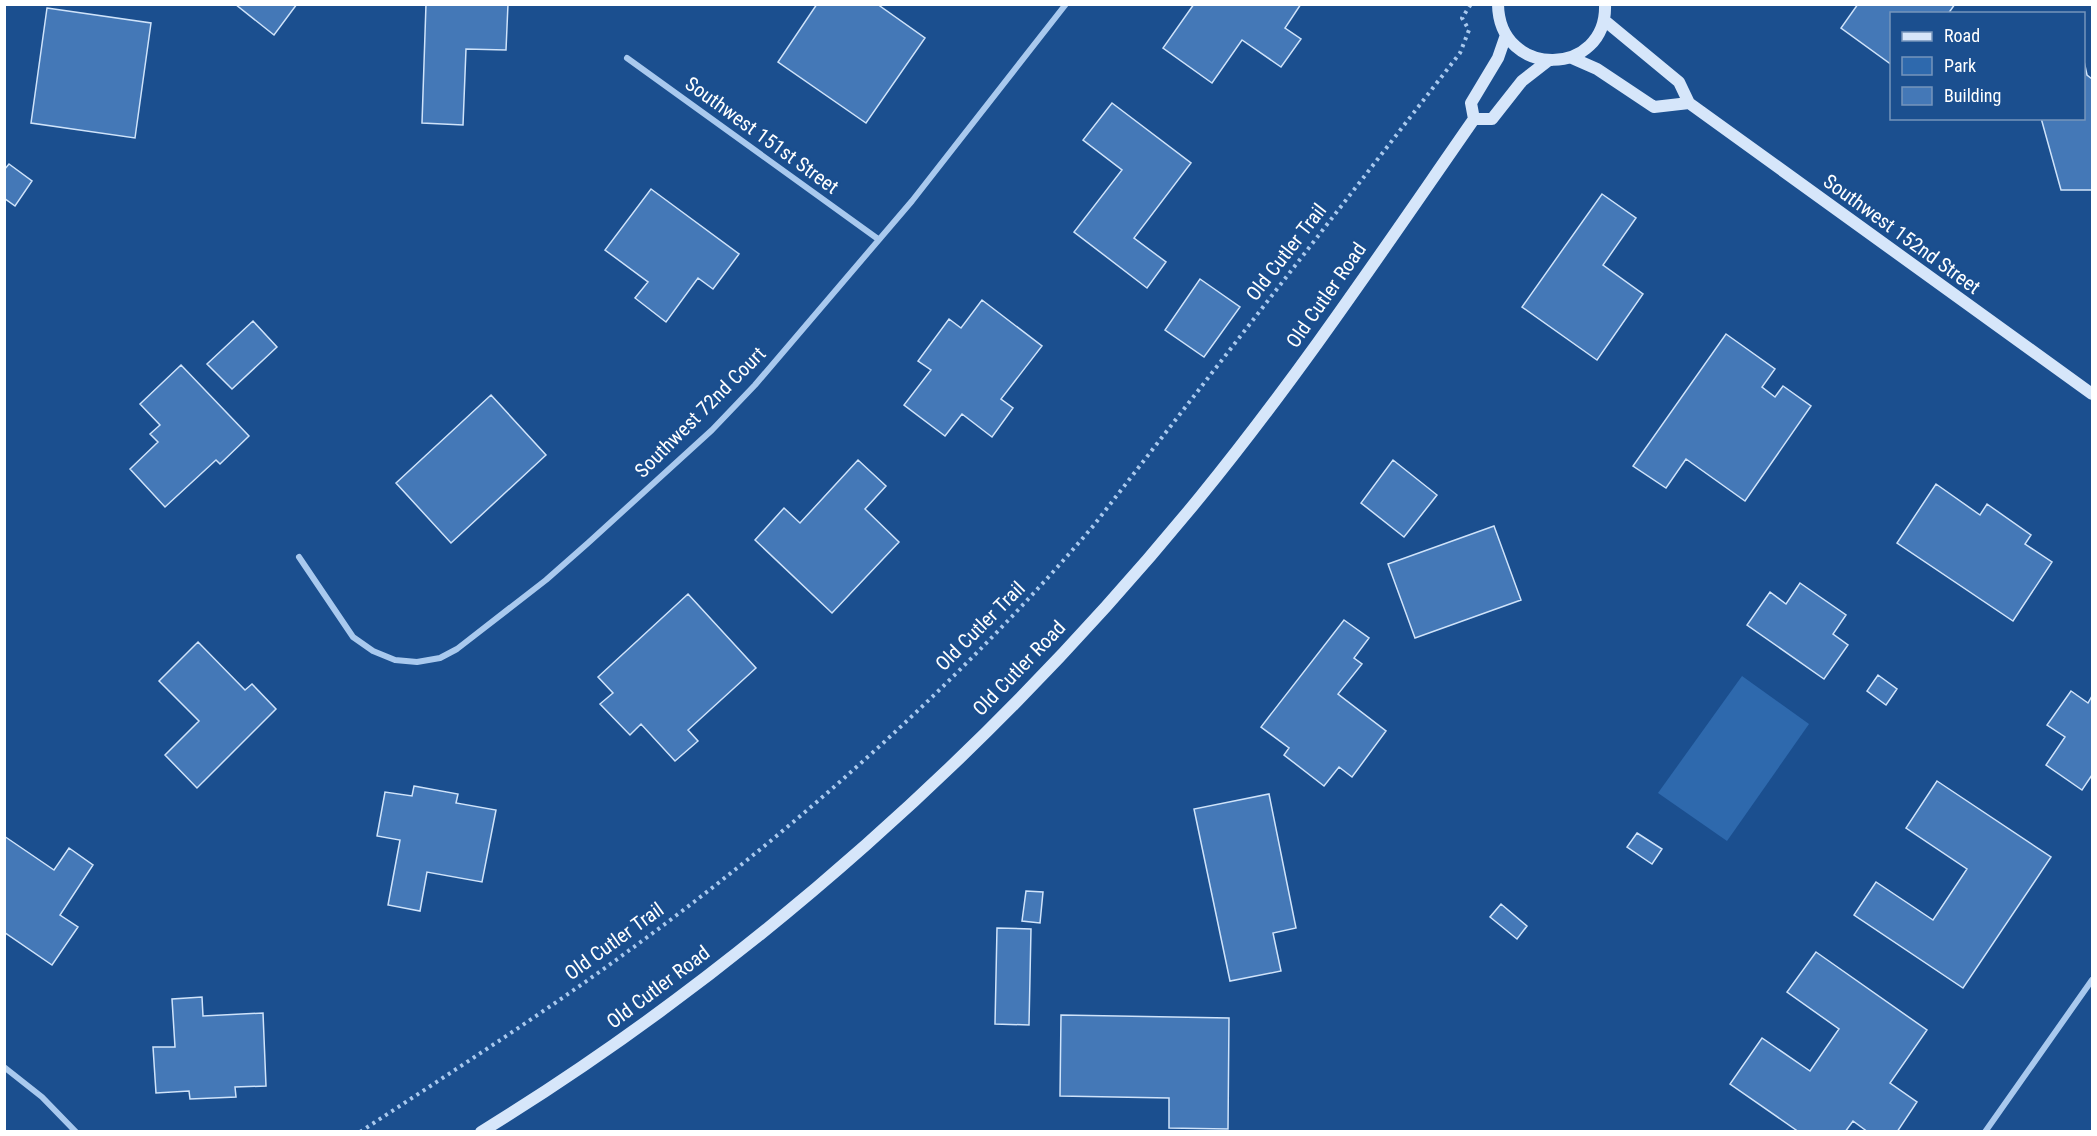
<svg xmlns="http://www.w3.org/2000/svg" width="2097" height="1136" font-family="'Roboto Condensed',sans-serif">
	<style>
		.green { fill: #2e69ad }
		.building { fill: #4478b7; stroke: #cfe3fa; stroke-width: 1.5 }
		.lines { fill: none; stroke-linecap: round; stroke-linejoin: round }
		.path { stroke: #a9c9ee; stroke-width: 4; stroke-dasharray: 3 4.5; stroke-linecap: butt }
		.street { stroke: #a9c9ee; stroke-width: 6 }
		.secondary { stroke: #d6e6fa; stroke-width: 12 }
		.labels { text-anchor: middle; stroke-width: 4.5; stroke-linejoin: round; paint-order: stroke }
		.street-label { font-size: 20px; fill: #fff; stroke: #1b4f8f }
	</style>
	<rect width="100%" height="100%" fill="#1b4f8f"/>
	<path class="green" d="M 1742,676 L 1809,724 L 1727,841 L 1658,793 Z"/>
	<path class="building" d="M 235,4 L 297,4 L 274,35 Z
		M 426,4 L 508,4 L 506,50 L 466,49 L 463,125 L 422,123 Z
		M 817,4 L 877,4 L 925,38 L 866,123 L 778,62 Z
		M 1194,4 L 1301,4 L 1285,28 L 1301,39 L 1281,67 L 1242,40 L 1212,83 L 1163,48 Z
		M 1858,4 L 1955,4 L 1948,14 L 1892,14 L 1892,65 L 1841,28 Z
		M 47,8 L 151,23 L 135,138 L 31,123 Z
		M 2084,61 L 2087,75 L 2092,79 L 2092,190 L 2061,190 L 2041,118 L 2084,118 Z
		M 1112,103 L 1191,163 L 1134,238 L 1166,262 L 1147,288 L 1074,232 L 1122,170 L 1083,140 Z
		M 9,164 L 32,181 L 15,206 L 4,198 L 4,170 Z
		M 651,189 L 739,254 L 713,289 L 698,278 L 666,322 L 635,298 L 648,282 L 605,250 Z
		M 1602,194 L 1636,218 L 1603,265 L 1643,294 L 1597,360 L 1522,307 Z
		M 1200,279 L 1240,307 L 1204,357 L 1165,330 Z
		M 982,300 L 1042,346 L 1001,399 L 1013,408 L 992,437 L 962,414 L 945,436 L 904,405 L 931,370 L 918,361 L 949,319 L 961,328 Z
		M 253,321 L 277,347 L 232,389 L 207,364 Z
		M 1726,334 L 1775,369 L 1762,387 L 1775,397 L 1783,386 L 1811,406 L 1745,501 L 1686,459 L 1666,488 L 1633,466 Z
		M 181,365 L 249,436 L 220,464 L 216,460 L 165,507 L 130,469 L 158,442 L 150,434 L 160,425 L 140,404 Z
		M 491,395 L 546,455 L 451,543 L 396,483 Z
		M 858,460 L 886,486 L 865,509 L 899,542 L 832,613 L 755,540 L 784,508 L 800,523 Z
		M 1393,460 L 1437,495 L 1404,537 L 1361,503 Z
		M 1936,484 L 1980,515 L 1987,504 L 2031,535 L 2025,544 L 2052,562 L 2013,621 L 1897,543 Z
		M 1494,526 L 1521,600 L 1415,638 L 1388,564 Z
		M 1800,583 L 1846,615 L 1833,634 L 1848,645 L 1824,679 L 1747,625 L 1770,592 L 1786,604 Z
		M 688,594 L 756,668 L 688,730 L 698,741 L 675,761 L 641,724 L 630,735 L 600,704 L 613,693 L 598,677 Z
		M 1344,620 L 1369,638 L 1354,658 L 1362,664 L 1338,694 L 1386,731 L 1352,777 L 1339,767 L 1324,786 L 1284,755 L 1289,748 L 1261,727 Z
		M 198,642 L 245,690 L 252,684 L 276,709 L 197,788 L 165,755 L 199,721 L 159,681 Z
		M 1878,675 L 1897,689 L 1886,705 L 1867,691 Z
		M 2071,691 L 2088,703 L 2092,696 L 2092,775 L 2082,790 L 2046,765 L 2065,737 L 2047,725 Z
		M 1937,781 L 2051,857 L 1963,988 L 1854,915 L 1876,882 L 1933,920 L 1967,869 L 1906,828 Z
		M 414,786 L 458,794 L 456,803 L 496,810 L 482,882 L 427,872 L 420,911 L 388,905 L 400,840 L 377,836 L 385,792 L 412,796 Z
		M 1269,794 L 1296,928 L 1273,933 L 1281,971 L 1230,981 L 1194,809 Z
		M 1637,833 L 1662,849 L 1652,864 L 1627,847 Z
		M 4,836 L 54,870 L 69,848 L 93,865 L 60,915 L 78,927 L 52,965 L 4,932 Z
		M 1026,891 L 1043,892 L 1040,923 L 1022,921 Z
		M 1501,904 L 1527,926 L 1517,939 L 1490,917 Z
		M 997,928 L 1031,929 L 1029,1025 L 995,1024 Z
		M 1816,952 L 1927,1030 L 1890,1083 L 1917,1102 L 1897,1132 L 1868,1132 L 1853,1121 L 1845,1132 L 1799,1132 L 1730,1084 L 1762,1038 L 1810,1071 L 1839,1029 L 1787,992 Z
		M 202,997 L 203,1016 L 263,1013 L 266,1086 L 235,1087 L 236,1097 L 190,1099 L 189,1091 L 156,1093 L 153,1047 L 175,1047 L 172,999 Z
		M 1061,1015 L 1229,1018 L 1228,1129 L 1169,1128 L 1169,1098 L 1060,1096 Z"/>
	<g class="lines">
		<path class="path" d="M 360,1132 C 450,1073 541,1015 627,952 C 795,830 960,683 1094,525 L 1460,53 L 1469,30 L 1462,18 L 1471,4"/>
		<path class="street" d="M 627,58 L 878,239
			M 299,557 L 353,637 L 373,651 L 395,660 L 417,662 L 440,658 L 457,649 L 546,580 L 588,543 L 712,430 L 755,385 L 912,201 L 1066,4
			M 4,1067 L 42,1097 L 76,1132
			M 1985,1132 L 2092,980"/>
		<path class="secondary" d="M 1498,4 C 1499,80 1608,77 1605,4
			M 1604,20 L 1679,82 L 1689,103 L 2092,394
			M 1572,58 L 1597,69 L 1654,107 L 1689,103
			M 1474,119 L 1492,119 L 1522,81 L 1549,60
			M 481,1132 C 750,967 1000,742 1200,497 C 1298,377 1385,247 1474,119 L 1471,103 L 1498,58 L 1506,35"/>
	</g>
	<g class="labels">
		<g class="street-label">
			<text transform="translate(762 135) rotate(36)" y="7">Southwest 151st Street</text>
			<text transform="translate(1902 234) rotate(36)" y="7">Southwest 152nd Street</text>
			<text transform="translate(1286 252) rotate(-52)" y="7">Old Cutler Trail</text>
			<text transform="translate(1326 295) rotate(-55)" y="7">Old Cutler Road</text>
			<text transform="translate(700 412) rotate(-45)" y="7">Southwest 72nd Court</text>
			<text transform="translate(980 626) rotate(-45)" y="7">Old Cutler Trail</text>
			<text transform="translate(1019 668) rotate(-46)" y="7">Old Cutler Road</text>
			<text transform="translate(614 941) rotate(-36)" y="7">Old Cutler Trail</text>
			<text transform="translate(658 987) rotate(-37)" y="7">Old Cutler Road</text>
		</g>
	</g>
	<rect width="2097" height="1136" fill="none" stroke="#ffffff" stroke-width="12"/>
	<rect x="1890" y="12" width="195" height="108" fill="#1b4f8f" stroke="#7695bc" stroke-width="1.5"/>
	<rect x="1902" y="32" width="30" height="9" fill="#d6e6fa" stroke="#7695bc" stroke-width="1.5"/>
	<text x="1944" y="42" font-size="18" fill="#ffffff">Road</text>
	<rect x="1902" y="57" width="30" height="18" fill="#2e69ad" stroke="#7695bc" stroke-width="1.5"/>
	<text x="1944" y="72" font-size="18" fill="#ffffff">Park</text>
	<rect x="1902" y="87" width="30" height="18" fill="#4478b7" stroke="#7695bc" stroke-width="1.5"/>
	<text x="1944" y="102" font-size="18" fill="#ffffff">Building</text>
</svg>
